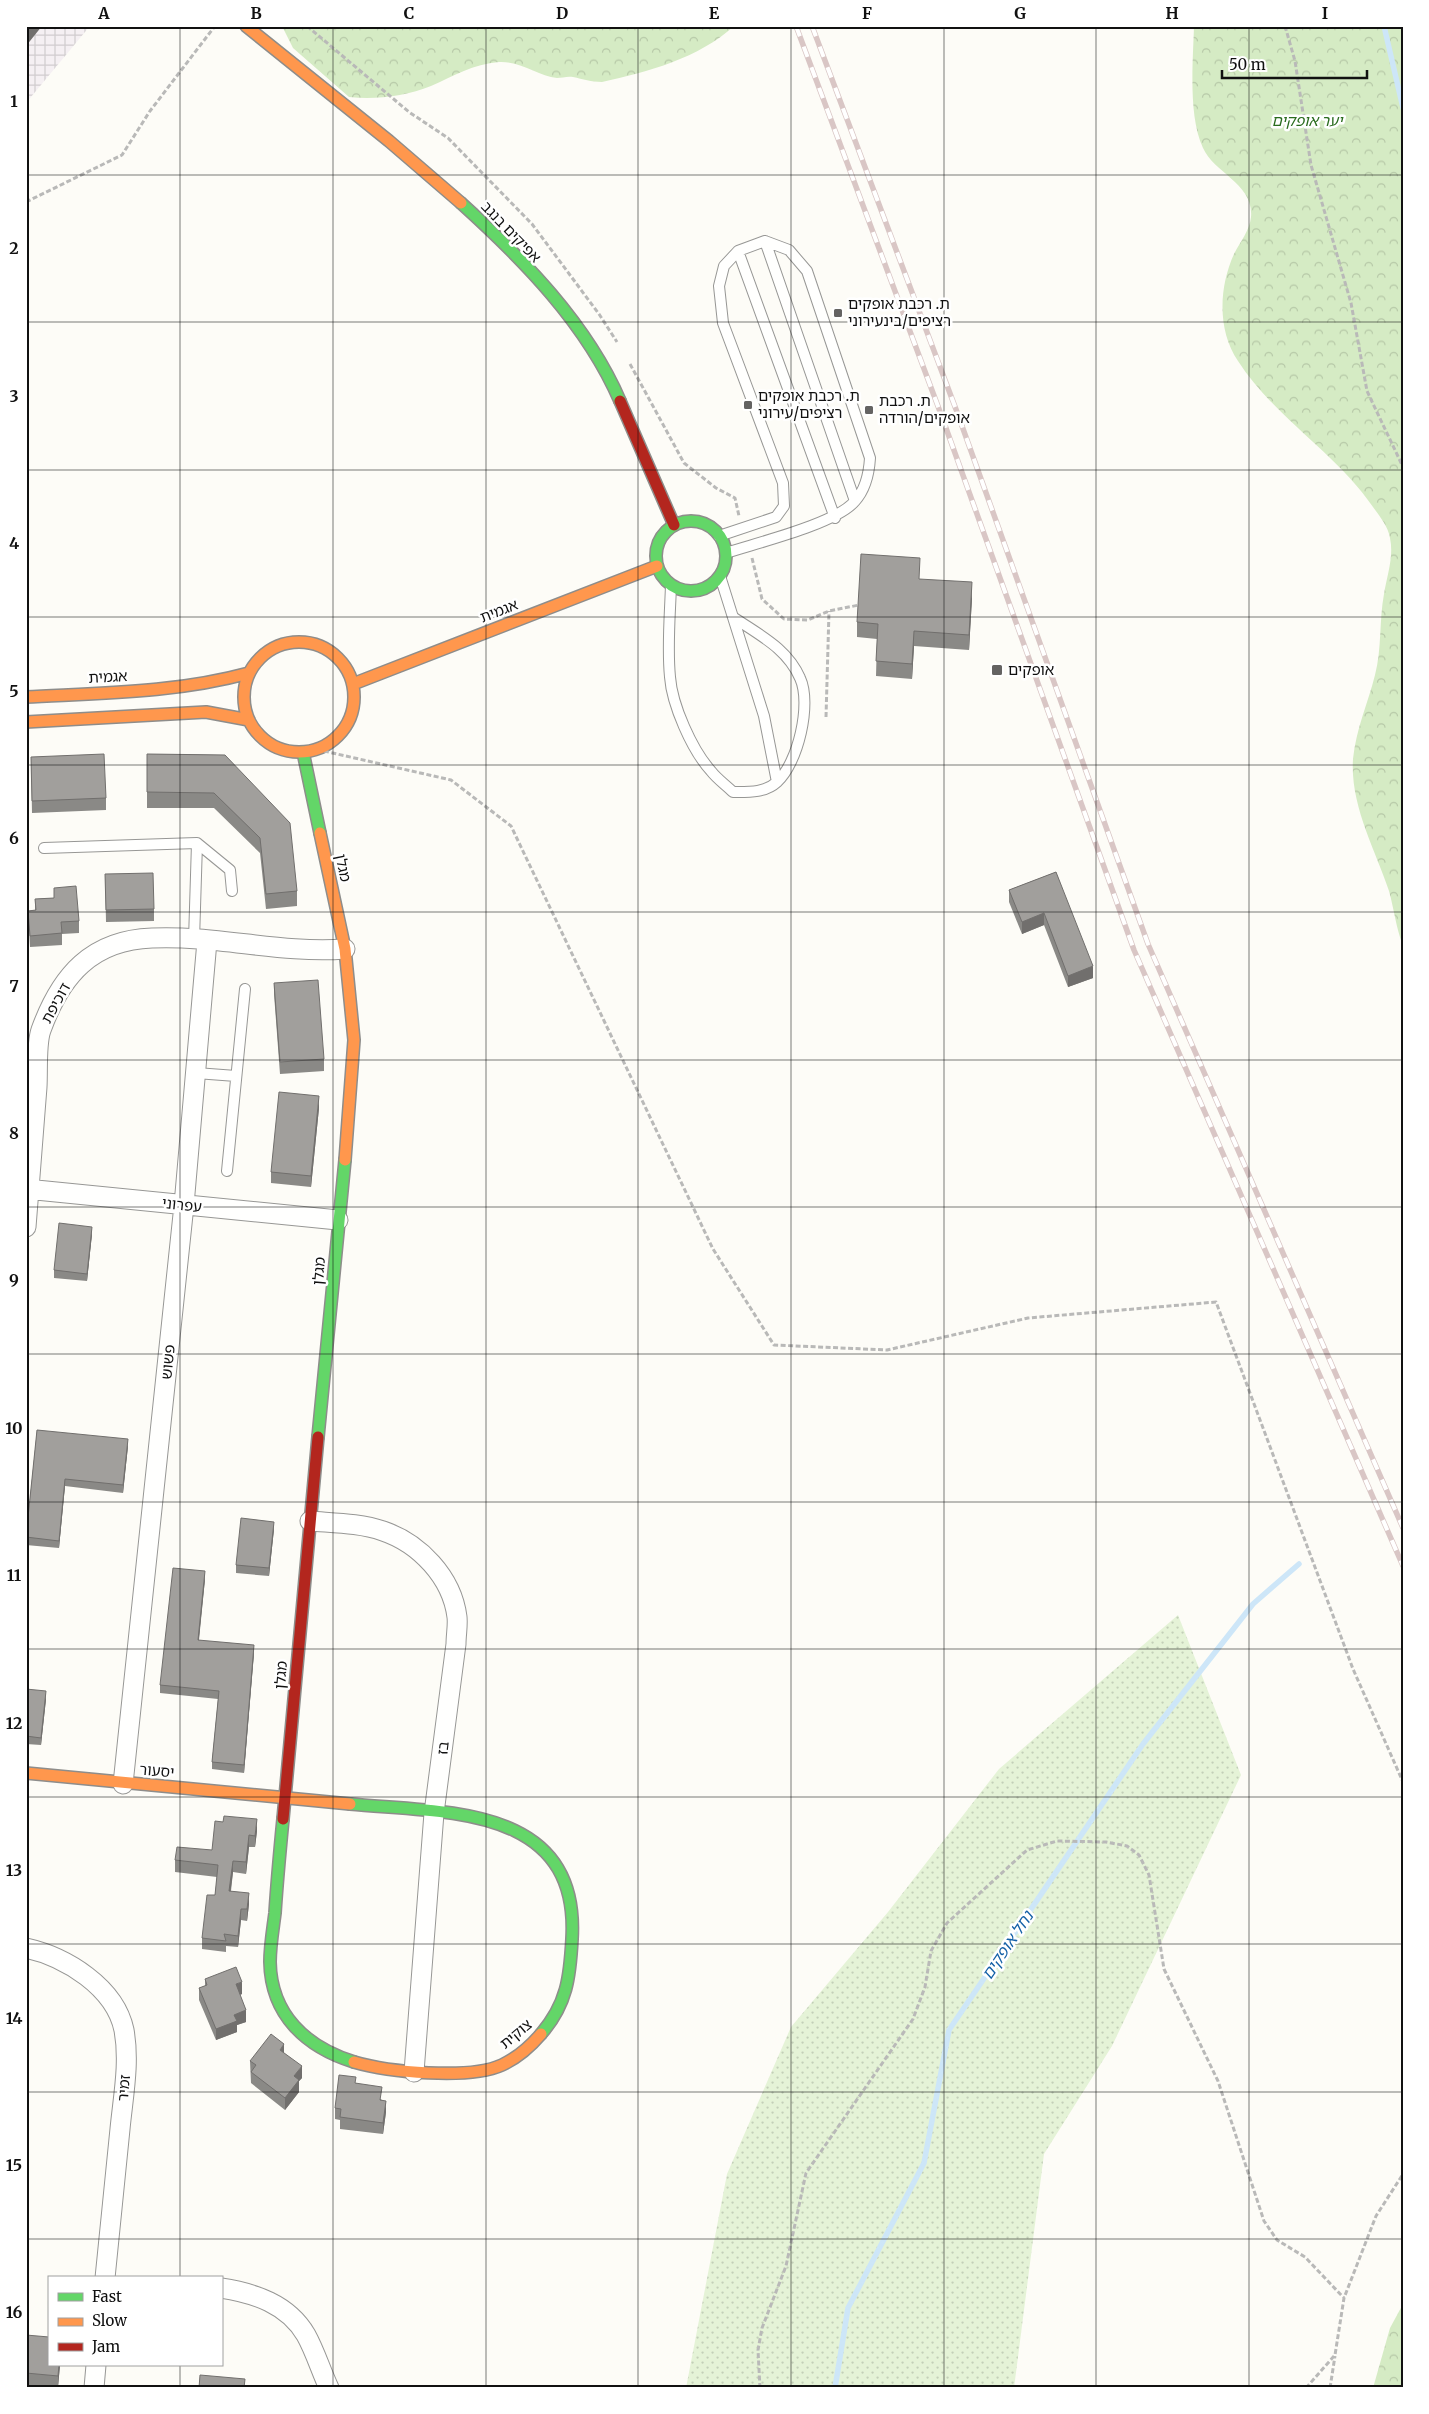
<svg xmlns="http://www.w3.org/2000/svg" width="1429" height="2414" font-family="Merriweather,'Noto Sans Hebrew',serif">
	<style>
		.industrial { fill: url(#industrial-grid) }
		.green { fill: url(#green-dots) }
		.forest { fill: url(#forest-crowns) }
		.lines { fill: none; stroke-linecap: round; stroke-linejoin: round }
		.stream { stroke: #cde6f8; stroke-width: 5.5 }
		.lane-casing { stroke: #979795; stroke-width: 12 }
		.street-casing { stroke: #979795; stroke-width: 21 }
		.fast-casing { stroke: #8e8d8b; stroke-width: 14 }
		.slow-casing { stroke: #8e8d8b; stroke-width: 14 }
		.jam-casing { stroke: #8e8d8b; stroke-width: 14 }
		.path { stroke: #b9b9b8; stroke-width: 3; stroke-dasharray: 5 2.5; stroke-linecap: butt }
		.lane { stroke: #fffffe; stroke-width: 10 }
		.street { stroke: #fffffe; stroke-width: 19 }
		.fast { stroke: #63d668; stroke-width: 11 }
		.slow { stroke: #ff974d; stroke-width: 11 }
		.jam { stroke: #b3261e; stroke-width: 11 }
		.rail-casing { stroke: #d9c6c5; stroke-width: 5.5 }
		.rail { stroke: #fff; stroke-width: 4; stroke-dasharray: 11; stroke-linecap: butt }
		.wall { fill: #8a8986 }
		.shaded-wall { fill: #716f6d }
		.building { fill: #a19f9c; stroke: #716f6d }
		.grid { fill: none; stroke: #111; stroke-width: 1; stroke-opacity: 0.55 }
		.poi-dot { fill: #646362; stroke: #fff; stroke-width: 2 }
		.labels { text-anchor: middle; stroke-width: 5; stroke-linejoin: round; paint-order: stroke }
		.park-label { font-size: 15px; font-style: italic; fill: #2a6c1e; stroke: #fff }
		.street-label { font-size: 15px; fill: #111; stroke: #fff }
		.poi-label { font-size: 15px; fill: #111; stroke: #fff; text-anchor: start }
		.water-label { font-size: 16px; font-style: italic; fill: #1561a7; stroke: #fff }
		.neatline { fill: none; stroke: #111; stroke-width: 2 }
		.grid-label { font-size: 16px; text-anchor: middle; font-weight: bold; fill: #111 }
	</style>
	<defs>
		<pattern id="industrial-grid" width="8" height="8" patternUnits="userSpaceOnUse" patternTransform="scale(1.25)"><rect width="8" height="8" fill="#f5f0f3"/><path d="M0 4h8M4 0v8" fill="none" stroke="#d1cdcf"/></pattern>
		<pattern id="green-dots" width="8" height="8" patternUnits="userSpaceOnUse" patternTransform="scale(1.25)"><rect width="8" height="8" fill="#e5f3d7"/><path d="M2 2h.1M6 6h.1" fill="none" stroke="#c3cfb8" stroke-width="1.8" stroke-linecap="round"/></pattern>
		<pattern id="forest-crowns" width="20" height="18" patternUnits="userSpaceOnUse" patternTransform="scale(1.25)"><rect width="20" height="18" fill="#d5ebc4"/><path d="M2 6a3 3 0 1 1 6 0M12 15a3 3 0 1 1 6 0" fill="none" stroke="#b6c8a7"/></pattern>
	</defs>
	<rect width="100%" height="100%" fill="#fdfcf7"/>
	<path class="industrial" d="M 26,26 L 90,26 L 26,103 Z"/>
	<path class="green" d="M 1178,1615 L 1241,1775 L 1112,2046 L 1044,2154 L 1014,2388 L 686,2388 L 727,2174 L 791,2027 L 888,1912 L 999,1769 Z"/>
	<path class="forest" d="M 282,26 L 734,26 C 699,58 648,72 602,82 C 591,82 583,79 573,77 C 567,76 562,78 557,78 C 538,76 521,61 499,62 C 473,64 454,76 431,86 C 406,96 376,100 349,97 L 293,48 Z
		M 1194,26 L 1403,26 L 1403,946 C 1396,928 1394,909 1389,891 C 1375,849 1350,805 1353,759 C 1356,729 1368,703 1375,675 C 1382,649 1379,620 1384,594 C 1387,575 1394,557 1390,538 C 1388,526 1380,517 1373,507 C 1335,452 1274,417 1238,361 C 1217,330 1219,287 1234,254 C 1240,242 1250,230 1251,217 C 1254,184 1214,173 1203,148 C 1188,116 1193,62 1194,26 Z
		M 1403,2304 L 1403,2388 L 1373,2388 L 1390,2328 Z"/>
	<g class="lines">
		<path class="stream" d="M 1384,26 L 1403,108
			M 835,2388 L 848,2308 L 924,2163 L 949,2030 L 1143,1744 L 1253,1604 L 1299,1564"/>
		<g class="lane-casing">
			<path id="lane" d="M 765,241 L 855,501
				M 738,251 L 835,518
				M 719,536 L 776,517 L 784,506 L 783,483 L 723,323 L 719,286 L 724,266 L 738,251 L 765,241 L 789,250 L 807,271 L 870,458 C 869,474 866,489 855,501 C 836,524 756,543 726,553
				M 720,576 L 764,716 L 777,782
				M 671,585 C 670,616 667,647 670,677 C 672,705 692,750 711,771 C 717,779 726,785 733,792 C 748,792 765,793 777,782 C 798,763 812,704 800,678 C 787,648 759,635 733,617
				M 44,848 L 197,843 L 230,870 L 232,891
				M 194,940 L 197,843
				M 196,1073 L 236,1076
				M 227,1171 L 245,989"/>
		</g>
		<g class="street-casing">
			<path id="street" d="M 26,1189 L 338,1220
				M 26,1227 C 30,1180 33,1133 37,1087 C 38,1071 36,1044 41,1030 C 61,975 92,940 152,938 C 217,935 281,954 345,949
				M 310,1521 C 333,1523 360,1523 383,1531 C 419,1543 452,1577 457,1617 C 458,1625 456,1635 456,1644 L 434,1813 L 414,2072
				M 123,1784 L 184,1205 L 207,941
				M 26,1948 C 66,1957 115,1987 124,2030 C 130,2063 123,2097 120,2129 C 115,2179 110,2228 105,2278
				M 221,2288 C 254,2293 288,2304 306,2335 C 315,2351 321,2371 329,2388
				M 94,2388 L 96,2365"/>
		</g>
		<g class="fast-casing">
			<path id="fast" d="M 461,203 C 523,259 587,324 620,401
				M656 556a35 35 0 1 1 70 0a35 35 0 1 1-70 0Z
				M 303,752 L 320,833
				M 318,1437 L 345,1160
				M 350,1804 C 444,1813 580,1804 572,1939 C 570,1977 567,2004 541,2034
				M 283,1819 C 280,1850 277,1882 275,1913 C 273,1929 270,1946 270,1962 C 271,2015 306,2047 354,2062"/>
		</g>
		<g class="slow-casing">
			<path id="slow" d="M 246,26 L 389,141 L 461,203
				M244 697a55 55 0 1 1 110 0a55 55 0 1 1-110 0Z
				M 353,684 L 657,566
				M 26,697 C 101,693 176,693 249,673
				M 26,722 L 206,712 L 249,720
				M 320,833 L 345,949 L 354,1040 L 345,1160
				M 26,1773 L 350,1804
				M 354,2062 C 388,2072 469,2080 502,2065 C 517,2058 530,2047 541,2034"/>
		</g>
		<g class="jam-casing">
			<path id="jam" d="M 620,401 L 674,525
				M 283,1819 L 318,1437"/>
		</g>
		<path class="path" d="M 307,26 L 409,112 L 448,138 L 532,224 L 599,314 L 617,342
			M 1285,26 L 1295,61 L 1311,165 L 1351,303 L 1367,391 L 1403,467
			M 26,202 L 122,155 L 150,111 L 215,26
			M 630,364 L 684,463 L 716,488 L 735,498 L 739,516
			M 752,558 L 762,599 L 784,619 L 808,620 L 829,611 L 859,605
			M 826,717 L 829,611
			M 324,751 L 451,780 L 511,826 L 713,1249 L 774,1345 L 887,1350 L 1028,1318 L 1216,1302 L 1353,1669 L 1403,1782
			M 760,2388 L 758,2350 L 762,2328 L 786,2266 L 806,2173 L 913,2019 L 925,1987 L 931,1951 L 947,1923 L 1027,1850 L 1057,1841 L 1106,1842 L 1127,1846 L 1139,1855 L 1149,1875 L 1164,1969 L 1218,2081 L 1264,2221 L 1277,2240 L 1305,2257 L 1344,2298
			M 1306,2388 L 1335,2355 L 1344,2298 L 1376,2216 L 1403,2174
			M 1330,2388 L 1335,2356"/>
		<use href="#lane" class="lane"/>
		<use href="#street" class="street"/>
		<use href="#fast" class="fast"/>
		<use href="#slow" class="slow"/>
		<use href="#jam" class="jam"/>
		<g class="rail-casing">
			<path id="rail" d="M 796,26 L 942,417 L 1134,950 L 1403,1566
				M 812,26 L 957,412 L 1148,944 L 1403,1528"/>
		</g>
		<use href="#rail" class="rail"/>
	</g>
	<path class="wall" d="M 920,579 L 972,598 L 969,650 L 914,646 L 912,679 L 876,676 L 877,639 L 857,637 L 857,622 Z
		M 147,754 L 225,755 L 297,891 L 297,906 L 266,909 L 260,853 L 214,808 L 147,808 Z
		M 31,757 L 106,798 L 106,810 L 32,813 Z
		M 1056,872 L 1093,978 L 1068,987 L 1044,925 L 1022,934 L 1009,902 L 1009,890 Z
		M 105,874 L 154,909 L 154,921 L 106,922 Z
		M 54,888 L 79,921 L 79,933 L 62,934 L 62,945 L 30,947 L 28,911 L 35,910 L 35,899 L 54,898 Z
		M 274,983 L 324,1059 L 324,1071 L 280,1074 L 274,994 Z
		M 319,1108 L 311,1187 L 271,1183 L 271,1172 Z
		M 92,1234 L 87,1281 L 54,1278 L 54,1270 Z
		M 37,1430 L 128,1446 L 123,1493 L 65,1486 L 59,1548 L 26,1545 L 26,1537 Z
		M 274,1529 L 269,1576 L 236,1573 L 236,1565 Z
		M 205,1579 L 199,1640 L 254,1653 L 244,1773 L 212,1769 L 212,1762 L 218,1699 L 160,1693 L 160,1685 Z
		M 26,1689 L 46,1699 L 41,1745 L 26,1744 Z
		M 257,1831 L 255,1847 L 249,1847 L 246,1874 L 233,1872 L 231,1891 L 249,1904 L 247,1921 L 241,1920 L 238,1947 L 226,1946 L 226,1952 L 202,1949 L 202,1938 L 215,1895 L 217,1877 L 175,1872 L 175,1860 L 212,1850 Z
		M 205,1979 L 242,1994 L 240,1995 L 246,2022 L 237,2025 L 237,2032 L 216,2040 L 199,2000 L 199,1988 L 205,1986 Z
		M 284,2053 L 302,2078 L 299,2081 L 299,2092 L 285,2110 L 251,2083 L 250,2061 Z
		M 356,2083 L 382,2100 L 386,2112 L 383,2134 L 340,2129 L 340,2120 L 335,2119 L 335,2108 Z
		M 26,2335 L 60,2365 L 58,2387 L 26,2385 Z"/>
	<path class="shaded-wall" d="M 30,26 L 42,26 L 26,46 L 26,30 Z
		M 972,582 L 972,598 L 969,650 L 969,635 Z
		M 914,631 L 914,646 L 912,679 L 912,664 Z
		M 1044,913 L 1044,925 L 1022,934 L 1022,922 Z
		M 1093,966 L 1093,978 L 1068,987 L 1068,976 Z
		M 319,1096 L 319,1108 L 311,1187 L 311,1176 Z
		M 92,1227 L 92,1234 L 87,1281 L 87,1274 Z
		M 128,1439 L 128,1446 L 123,1493 L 123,1485 Z
		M 65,1479 L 65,1486 L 59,1548 L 59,1541 Z
		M 274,1522 L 274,1529 L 269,1576 L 269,1568 Z
		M 205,1571 L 205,1579 L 198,1647 L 198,1640 Z
		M 254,1645 L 254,1653 L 244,1773 L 244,1765 Z
		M 46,1691 L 46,1699 L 41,1745 L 41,1738 Z
		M 257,1819 L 257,1831 L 255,1847 L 255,1836 Z
		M 249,1835 L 249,1847 L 246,1874 L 246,1862 Z
		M 233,1861 L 233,1872 L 229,1902 L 229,1891 Z
		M 249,1893 L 249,1904 L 247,1921 L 247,1909 Z
		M 241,1909 L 241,1920 L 238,1947 L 238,1936 Z
		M 242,1982 L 242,1994 L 236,1996 L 236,1984 Z
		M 246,2010 L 246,2022 L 237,2025 L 237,2032 L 216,2040 L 216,2029 L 234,2015 Z
		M 284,2044 L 284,2056 L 280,2050 Z
		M 302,2066 L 302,2078 L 299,2081 L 299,2092 L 285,2110 L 285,2098 L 294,2076 Z
		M 386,2101 L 386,2112 L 383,2134 L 383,2123 Z
		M 59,2365 L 60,2365 L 58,2387 L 58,2376 Z"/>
	<path class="building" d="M 861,554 L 920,558 L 919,579 L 972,582 L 969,635 L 914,631 L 912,664 L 876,661 L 878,624 L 857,622 Z
		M 104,754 L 106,798 L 32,801 L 31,757 Z
		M 147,754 L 225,755 L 290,823 L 297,891 L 266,894 L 260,838 L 214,793 L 147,792 Z
		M 1056,872 L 1093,966 L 1068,976 L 1044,913 L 1022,922 L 1009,890 Z
		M 153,873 L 154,909 L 106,910 L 105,874 Z
		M 76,886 L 79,921 L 61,922 L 62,933 L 30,936 L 28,911 L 36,910 L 35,899 L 54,898 L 54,888 Z
		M 318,980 L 324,1059 L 280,1062 L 274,983 Z
		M 279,1092 L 319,1096 L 311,1176 L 271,1172 Z
		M 59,1223 L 92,1227 L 87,1274 L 54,1270 Z
		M 37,1430 L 128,1439 L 123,1485 L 65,1479 L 59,1541 L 26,1537 Z
		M 241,1518 L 274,1522 L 269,1568 L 236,1565 Z
		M 173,1568 L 205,1571 L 198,1640 L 254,1645 L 244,1765 L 212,1762 L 219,1691 L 160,1685 Z
		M 26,1689 L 46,1691 L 41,1738 L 26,1736 Z
		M 224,1816 L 257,1819 L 255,1836 L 249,1835 L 246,1862 L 233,1861 L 229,1891 L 249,1893 L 247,1909 L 241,1909 L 238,1936 L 224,1934 L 226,1941 L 202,1938 L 207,1895 L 215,1895 L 218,1865 L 175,1860 L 177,1847 L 212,1850 L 215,1821 L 223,1822 Z
		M 236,1967 L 242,1982 L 236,1984 L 246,2010 L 234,2015 L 237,2021 L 216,2029 L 199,1988 L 207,1985 L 205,1979 Z
		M 271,2034 L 284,2044 L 280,2050 L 302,2066 L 294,2076 L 299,2080 L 285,2098 L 251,2072 L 256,2065 L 250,2061 Z
		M 339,2075 L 356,2077 L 355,2083 L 382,2087 L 380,2100 L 386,2101 L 383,2123 L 340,2117 L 341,2109 L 335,2108 Z
		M 26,2335 L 49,2337 L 49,2365 L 59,2365 L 58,2376 L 26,2373 Z
		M 200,2375 L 245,2379 L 244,2388 L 199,2388 Z"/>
	<path class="grid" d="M 180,26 L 180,2278M 333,26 L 333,2388M 486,26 L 486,2388M 638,26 L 638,2388M 791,26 L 791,2388M 944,26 L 944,2388M 1096,26 L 1096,2388M 1249,26 L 1249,2388M 26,175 L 1403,175M 26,322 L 1403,322M 26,470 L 1403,470M 26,617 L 1403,617M 26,765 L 1403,765M 26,912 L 1403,912M 26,1060 L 1403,1060M 26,1207 L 1403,1207M 26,1354 L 1403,1354M 26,1502 L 1403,1502M 26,1649 L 1403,1649M 26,1797 L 1403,1797M 26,1944 L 1403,1944M 26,2092 L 1403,2092M 26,2239 L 1403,2239M 180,2365 L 180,2388"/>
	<g class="poi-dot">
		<rect x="833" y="308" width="10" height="10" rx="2.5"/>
		<rect x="743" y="400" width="10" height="10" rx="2.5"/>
		<rect x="864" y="405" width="10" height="10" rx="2.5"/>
		<rect x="991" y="664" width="12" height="12" rx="2.5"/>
	</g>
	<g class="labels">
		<g class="park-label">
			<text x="1307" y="126">יער אופקים</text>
		</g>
		<g class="street-label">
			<text transform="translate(511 232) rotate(46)" y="5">אפיקים בנגב</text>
			<text transform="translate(499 611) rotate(-21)" y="5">אגמית</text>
			<text transform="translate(108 677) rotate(-3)" y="5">אגמית</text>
			<text transform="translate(343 868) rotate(78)" y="5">מגלן</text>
			<text transform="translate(56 1003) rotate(-61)" y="5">דוכיפת</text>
			<text transform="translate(182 1205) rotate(6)" y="5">עפרוני</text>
			<text transform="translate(319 1271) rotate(-85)" y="5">מגלן</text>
			<text transform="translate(168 1362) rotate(-84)" y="5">פשוש</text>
			<text transform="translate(281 1675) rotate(-85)" y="5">מגלן</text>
			<text transform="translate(443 1748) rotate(-83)" y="5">בז</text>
			<text transform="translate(157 1771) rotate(5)" y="5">יסעור</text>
			<text transform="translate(516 2034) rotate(-40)" y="5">צוקית</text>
			<text transform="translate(124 2088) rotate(-85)" y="5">זמיר</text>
		</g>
		<g class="poi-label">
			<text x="848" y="309">ת. רכבת אופקים<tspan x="848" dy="17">רציפים/בינעירוני</tspan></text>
			<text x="758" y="401">ת. רכבת אופקים<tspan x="758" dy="17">רציפים/עירוני</tspan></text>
			<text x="879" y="406">ת. רכבת<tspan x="879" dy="17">אופקים/הורדה</tspan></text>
			<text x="1008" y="675">אופקים</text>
		</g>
		<g class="water-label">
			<text transform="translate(1007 1945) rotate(-56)" y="6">נחל אופקים</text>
		</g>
	</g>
	<rect width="1429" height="2414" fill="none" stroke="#ffffff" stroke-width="55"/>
	<rect x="48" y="2276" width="175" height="90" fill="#ffffff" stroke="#a0a0a0"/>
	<rect x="58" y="2293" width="25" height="8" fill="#63d668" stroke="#a0a0a0"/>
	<text x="92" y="2302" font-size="15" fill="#111111">Fast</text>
	<rect x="58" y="2318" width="25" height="8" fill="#ff974d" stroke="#a0a0a0"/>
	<text x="92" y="2326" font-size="15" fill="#111111">Slow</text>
	<rect x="58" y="2343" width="25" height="8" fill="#b3261e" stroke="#a0a0a0"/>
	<text x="92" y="2352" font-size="15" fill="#111111">Jam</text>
	<path d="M1222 70v8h145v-8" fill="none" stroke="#111111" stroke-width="2.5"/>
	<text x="1229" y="70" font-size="15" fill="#111111" stroke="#ffffff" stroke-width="4" paint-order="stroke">50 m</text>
	<rect x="28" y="28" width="1374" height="2358" class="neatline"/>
	<g class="grid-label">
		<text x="104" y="19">A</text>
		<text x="256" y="19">B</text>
		<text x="409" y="19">C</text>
		<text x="562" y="19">D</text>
		<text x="714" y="19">E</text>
		<text x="867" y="19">F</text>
		<text x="1020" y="19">G</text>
		<text x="1172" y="19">H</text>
		<text x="1325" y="19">I</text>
		<text x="14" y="107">1</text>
		<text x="14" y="254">2</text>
		<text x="14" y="402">3</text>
		<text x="14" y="549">4</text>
		<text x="14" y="697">5</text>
		<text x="14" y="844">6</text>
		<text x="14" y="992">7</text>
		<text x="14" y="1139">8</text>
		<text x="14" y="1286">9</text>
		<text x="14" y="1434">10</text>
		<text x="14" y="1581">11</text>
		<text x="14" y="1729">12</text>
		<text x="14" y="1876">13</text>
		<text x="14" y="2024">14</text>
		<text x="14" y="2171">15</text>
		<text x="14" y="2318">16</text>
	</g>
</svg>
